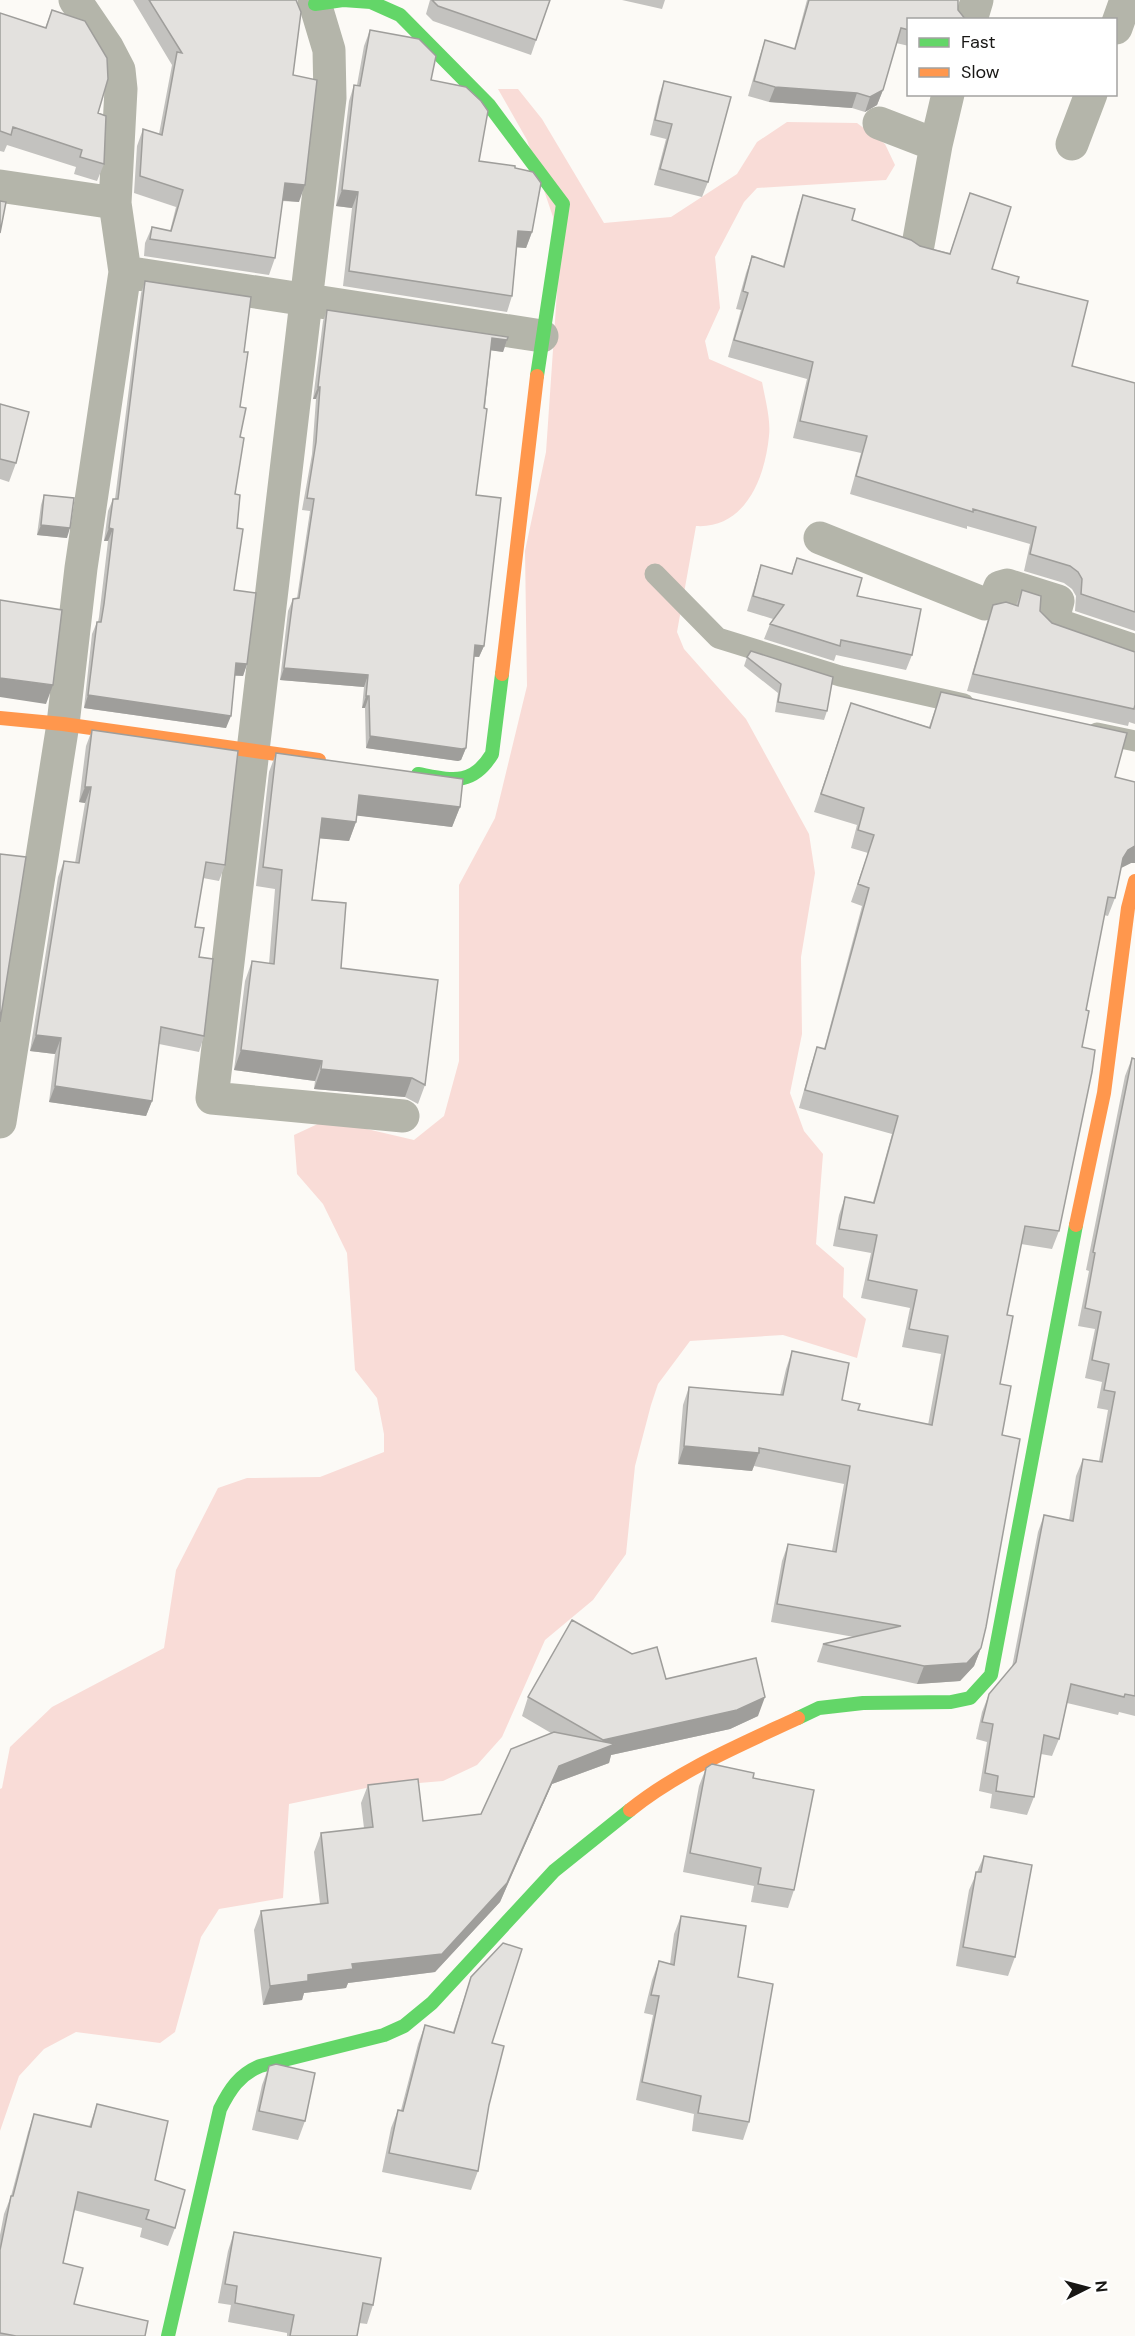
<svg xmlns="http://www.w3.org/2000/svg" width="1135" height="2336" font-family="'DM Sans',sans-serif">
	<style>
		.green { fill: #f9dcd7 }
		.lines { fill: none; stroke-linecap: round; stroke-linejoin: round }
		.lane { stroke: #b4b5aa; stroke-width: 21 }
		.street { stroke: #b4b5aa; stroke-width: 33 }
		.fast { stroke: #63d668; stroke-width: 14 }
		.slow { stroke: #ff974d; stroke-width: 14 }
		.wall { fill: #c3c2bf }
		.shaded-wall { fill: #9f9e9b }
		.building { fill: #e3e1de; stroke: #9f9e9b; stroke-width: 1.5 }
	</style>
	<rect width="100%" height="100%" fill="#fcfaf6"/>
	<path class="green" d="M 498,89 L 518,89 L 542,119 L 604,223 L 671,217 L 737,174 L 757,142 L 787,122 L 857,123 L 885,144 L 895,165 L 886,180 L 757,188 L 744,202 L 715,257 L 720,308 L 705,341 L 709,359 L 762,382 C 765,398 771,420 769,436 C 765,478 745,529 696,526 L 677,632 L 684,649 L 746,719 L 809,834 L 815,873 L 801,957 L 802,1034 L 790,1093 L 804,1131 L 823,1154 L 816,1244 L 844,1268 L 843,1297 L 866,1319 L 857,1358 L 783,1335 L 690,1341 L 658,1384 L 651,1405 L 635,1466 L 626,1554 L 593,1600 L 545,1640 L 502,1737 L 477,1765 L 443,1781 L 371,1787 L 289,1804 L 283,1898 L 219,1909 L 201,1937 L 175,2032 L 160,2043 L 76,2032 L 44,2049 L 19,2076 L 0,2131 L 0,1789 L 2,1788 L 10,1747 L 52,1707 L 164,1648 L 176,1570 L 218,1488 L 247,1478 L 320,1477 L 384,1452 L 384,1434 L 377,1398 L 355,1370 L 347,1253 L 323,1204 L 297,1174 L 294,1135 L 322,1122 L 341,1123 L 414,1140 L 444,1116 L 459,1061 L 459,885 L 495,818 L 527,686 L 525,551 L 546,452 L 558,277 L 553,217 L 527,140 Z"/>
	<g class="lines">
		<path class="lane" d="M 655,574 L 718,638 L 840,676 L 964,704
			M 1097,733 L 1135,741"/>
		<path class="street" d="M 314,0 L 329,50 L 330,98 L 212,1098 L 403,1116
			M 971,20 L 977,0
			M 1116,28 L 1126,0
			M 879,123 L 936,145 L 948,94
			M 1072,144 L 1091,94
			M 0,186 L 115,203
			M 918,245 L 936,145
			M 125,272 L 542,336
			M 820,538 L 985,604 L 994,602 L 1000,587 L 1007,585 L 1058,601 L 1052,623 L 1135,651
			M 0,1122 L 63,724 L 81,568 L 125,272 L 115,203 L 121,89 L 119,70 L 107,47 L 75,0"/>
		<path class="fast" d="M 315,4 L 343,0 L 371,2 L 400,15 L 489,105 L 563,204 L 537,376
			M 418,774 C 451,780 472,787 492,754 L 502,674
			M 798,1718 L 819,1708 L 863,1703 L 951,1702 L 970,1698 L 991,1675 L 1076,1225
			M 168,2336 L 220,2109 C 230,2089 239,2075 260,2066 L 384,2035 L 404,2026 L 432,2003 L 554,1871 L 630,1810"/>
		<path class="slow" d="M 502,674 L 537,376
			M 0,718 L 63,724 L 319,760
			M 1076,1225 L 1104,1093 L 1128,908 L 1135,881
			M 630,1810 C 680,1770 740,1745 798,1718"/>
	</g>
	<path class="wall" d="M 133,0 L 296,0 L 293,75 L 299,202 L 282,201 L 275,258 L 269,275 L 144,256 L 145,243 L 152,227 L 170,231 L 176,207 L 134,193 L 137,146 L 143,129 L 159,134 L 172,65 Z
		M 430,0 L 550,0 L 531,55 L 433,21 L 426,14 Z
		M 622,0 L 665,0 L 662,9 Z
		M 807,0 L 958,0 L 909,20 L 909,46 L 896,43 L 883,90 L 877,105 L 865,112 L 852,108 L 769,102 L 748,96 L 760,55 L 765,40 L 794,49 Z
		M 52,10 L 98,113 L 104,164 L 97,181 L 74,174 L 76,167 L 7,145 L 4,152 L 0,151 L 0,13 L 45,28 Z
		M 370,30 L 431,80 L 479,161 L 515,168 L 532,232 L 526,248 L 517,247 L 512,296 L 507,312 L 343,286 L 352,208 L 336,206 L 349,101 L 354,85 L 357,85 L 364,46 Z
		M 664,81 L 708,182 L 702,197 L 654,185 L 666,139 L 650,135 L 659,96 Z
		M 970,193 L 992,269 L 1017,283 L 1072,366 L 1135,383 L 1135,631 L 1075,611 L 1076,596 L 1072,589 L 1064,583 L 1024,571 L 1030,544 L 967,526 L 967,529 L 850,494 L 861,453 L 793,438 L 807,379 L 728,357 L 741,310 L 736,309 L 746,273 L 752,256 L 783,266 L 797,213 L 803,195 L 852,220 L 920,246 L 950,253 Z
		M 145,281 L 244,352 L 240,407 L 240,437 L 235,494 L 237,528 L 234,590 L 247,664 L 243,676 L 235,676 L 226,728 L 84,708 L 92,634 L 97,622 L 98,622 L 99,617 L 108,541 L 104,541 L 108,511 L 113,499 L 115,499 L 141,293 Z
		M 327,310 L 507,340 L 503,352 L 491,350 L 476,495 L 484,646 L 479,657 L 474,657 L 466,748 L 461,760 L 458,761 L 366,748 L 365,708 L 362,708 L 364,687 L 280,680 L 288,611 L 293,599 L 297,598 L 310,511 L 302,510 L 312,454 L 316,399 L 313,399 L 323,321 Z
		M 0,404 L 16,463 L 9,482 L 0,479 Z
		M 44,495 L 67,538 L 37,535 L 41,505 Z
		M 797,558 L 857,596 L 912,655 L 906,670 L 836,655 L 834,661 L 764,639 L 770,624 L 773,619 L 747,611 L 756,581 L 761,565 L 791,574 Z
		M 1022,590 L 1052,623 L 1135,652 L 1135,724 L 1129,722 L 1128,726 L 967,691 L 987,622 L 993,605 L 1016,605 Z
		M 747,657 L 827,711 L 824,720 L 775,712 L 778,693 L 744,666 Z
		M 941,692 L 1115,777 L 1135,782 L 1135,863 L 1131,863 L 1121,868 L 1115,898 L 1108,916 L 1104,915 L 1086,1010 L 1059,1231 L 1052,1249 L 1021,1244 L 1007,1315 L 1000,1384 L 1002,1435 L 981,1648 L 974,1666 L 960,1681 L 917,1684 L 817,1662 L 823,1644 L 854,1637 L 771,1622 L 782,1561 L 788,1544 L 832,1551 L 844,1484 L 754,1466 L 752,1471 L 678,1464 L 683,1405 L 689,1387 L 780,1395 L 786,1369 L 792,1351 L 842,1400 L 858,1410 L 928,1425 L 941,1354 L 902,1347 L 910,1308 L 861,1298 L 871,1253 L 833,1246 L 839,1215 L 845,1197 L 873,1202 L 892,1134 L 799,1108 L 811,1065 L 817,1047 L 824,1049 L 862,906 L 851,902 L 868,853 L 851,848 L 857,825 L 814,812 L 845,720 L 851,703 L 929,727 Z
		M 92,730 L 225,865 L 219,881 L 203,878 L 195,927 L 199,957 L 204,1036 L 199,1052 L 159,1044 L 152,1101 L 146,1116 L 49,1102 L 55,1054 L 30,1051 L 58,877 L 64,861 L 75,863 L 85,803 L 79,802 L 86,746 Z
		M 276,753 L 460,807 L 452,827 L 356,815 L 356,822 L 349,841 L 320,838 L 312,900 L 341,968 L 425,1085 L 418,1104 L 405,1097 L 314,1089 L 315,1081 L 234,1070 L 245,981 L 252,961 L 269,964 L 275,889 L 256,886 L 269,772 Z
		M 1132,1058 L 1135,1059 L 1135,1716 L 1119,1712 L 1118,1715 L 1067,1703 L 1059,1739 L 1052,1756 L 1041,1754 L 1034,1797 L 1027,1815 L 990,1808 L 992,1794 L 979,1791 L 987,1742 L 976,1739 L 982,1712 L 989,1694 L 1012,1667 L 1038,1532 L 1044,1515 L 1069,1520 L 1076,1476 L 1083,1459 L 1099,1461 L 1108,1410 L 1097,1408 L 1102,1382 L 1085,1378 L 1095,1329 L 1078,1326 L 1089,1271 L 1086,1270 L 1125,1076 Z
		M 666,1679 L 758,1716 L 730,1729 L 611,1755 L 609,1763 L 552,1784 L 500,1902 L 435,1972 L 348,1983 L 346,1988 L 304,1993 L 302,2000 L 263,2005 L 254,1930 L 261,1911 L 320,1904 L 314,1852 L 321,1833 L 364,1828 L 361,1803 L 368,1785 L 423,1821 L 481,1814 L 551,1733 L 522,1716 L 528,1697 Z
		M 706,1768 L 753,1778 L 794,1890 L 788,1908 L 751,1902 L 754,1886 L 683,1872 L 699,1786 Z
		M 984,1856 L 1015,1957 L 1008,1976 L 956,1966 L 969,1890 Z
		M 681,1916 L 738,1977 L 749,2122 L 743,2140 L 692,2131 L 694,2114 L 636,2100 L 653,2015 L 644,2013 L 652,1980 L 659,1961 L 670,1964 L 674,1934 Z
		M 471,1977 L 492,2043 L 489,2105 L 478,2171 L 471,2190 L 382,2172 L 391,2128 L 398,2110 L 401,2110 L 418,2044 L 425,2025 L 453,2032 Z
		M 269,2066 L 305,2121 L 298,2140 L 252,2130 L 262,2085 Z
		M 97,2104 L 155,2180 L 175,2228 L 168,2246 L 140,2237 L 142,2228 L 74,2210 L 63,2263 L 74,2304 L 145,2336 L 0,2336 L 0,2235 L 4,2214 L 11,2196 L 28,2132 L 34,2114 L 89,2127 Z
		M 234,2232 L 373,2305 L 367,2324 L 359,2323 L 357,2336 L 287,2336 L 287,2333 L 228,2322 L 231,2305 L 218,2303 L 228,2251 Z"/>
	<path class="shaded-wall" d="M 775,87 L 857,93 L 852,108 L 769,102 Z
		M 883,90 L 877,105 L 865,112 L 870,97 Z
		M 285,183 L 305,185 L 299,202 L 278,200 Z
		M 342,190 L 358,192 L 352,208 L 336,206 Z
		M 518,231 L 532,232 L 526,248 L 512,247 Z
		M 492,338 L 507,340 L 503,352 L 488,350 Z
		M 318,387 L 320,387 L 316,399 L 313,399 Z
		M 41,525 L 70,528 L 67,538 L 37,535 Z
		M 109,528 L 113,529 L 108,541 L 104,541 Z
		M 475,645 L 484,646 L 479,657 L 471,656 Z
		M 236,663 L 247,664 L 243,676 L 232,675 Z
		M 284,668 L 368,675 L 364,687 L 280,680 Z
		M 0,678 L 53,685 L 46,704 L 0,697 Z
		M 88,695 L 231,716 L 226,728 L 84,708 Z
		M 366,696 L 369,696 L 365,708 L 362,708 Z
		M 370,736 L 466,748 L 461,760 L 458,761 L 366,748 Z
		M 85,787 L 91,787 L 85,803 L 79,802 Z
		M 359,795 L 460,807 L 452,827 L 352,815 Z
		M 322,818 L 356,822 L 349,841 L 315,838 Z
		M 1135,846 L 1135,863 L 1131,863 L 1121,868 L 1123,858 L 1128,850 Z
		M 36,1035 L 61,1038 L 55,1054 L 30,1051 Z
		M 241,1050 L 322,1061 L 315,1081 L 234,1070 Z
		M 321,1069 L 412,1078 L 405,1097 L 314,1089 Z
		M 55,1086 L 152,1101 L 146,1116 L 49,1102 Z
		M 684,1446 L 759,1453 L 752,1471 L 678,1464 Z
		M 981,1648 L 974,1666 L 960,1681 L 917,1684 L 924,1666 Z
		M 765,1697 L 758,1716 L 730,1729 L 611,1755 L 609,1763 L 552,1784 L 500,1902 L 435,1972 L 348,1983 L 346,1988 L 304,1993 L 302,2000 L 263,2005 L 270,1986 L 308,1975 L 559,1766 L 599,1750 L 603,1740 Z"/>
	<path class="building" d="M 149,0 L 296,0 L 301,12 L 293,75 L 317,80 L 305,185 L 285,183 L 275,258 L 150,239 L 152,227 L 171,231 L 183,190 L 140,176 L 143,129 L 162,135 L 177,52 L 182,53 Z
		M 432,0 L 550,0 L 536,40 L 438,6 Z
		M 809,0 L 958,0 L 958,10 L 966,20 L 909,20 L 909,30 L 901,28 L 883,90 L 870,97 L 857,93 L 775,87 L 754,81 L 765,40 L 795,49 Z
		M 52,10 L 85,21 L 107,58 L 108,79 L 98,113 L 106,116 L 104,164 L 80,157 L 82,150 L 13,127 L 11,135 L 0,131 L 0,13 L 46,28 Z
		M 370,30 L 419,39 L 436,56 L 431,80 L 466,87 L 481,101 L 488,111 L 479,161 L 515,166 L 515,168 L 533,172 L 541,183 L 532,232 L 518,231 L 512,296 L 349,271 L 358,192 L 342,190 L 354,85 L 360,86 Z
		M 664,81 L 731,97 L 708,182 L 660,169 L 672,124 L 655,120 Z
		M 970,193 L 1011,207 L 992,269 L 1019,277 L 1017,283 L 1088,301 L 1072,366 L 1135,383 L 1135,612 L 1081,594 L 1082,579 L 1078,572 L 1070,566 L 1030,554 L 1036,527 L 973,509 L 973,512 L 856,476 L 867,436 L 800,421 L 813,362 L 734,340 L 748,293 L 743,291 L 752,256 L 784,267 L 803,195 L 855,209 L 852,220 L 911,240 L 920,246 L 950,254 Z
		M 0,201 L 6,202 L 0,233 Z
		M 145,281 L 251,297 L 244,352 L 248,352 L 240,407 L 246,408 L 240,437 L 244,438 L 235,494 L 240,495 L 237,528 L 243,529 L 234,590 L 256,593 L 247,664 L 236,663 L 231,716 L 88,695 L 97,622 L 101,622 L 104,604 L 113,529 L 109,528 L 113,499 L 118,499 Z
		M 327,310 L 508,337 L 507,340 L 492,338 L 484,408 L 487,409 L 476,495 L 501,498 L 484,646 L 475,645 L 466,748 L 462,749 L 370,736 L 369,696 L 366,696 L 368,675 L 284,668 L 293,599 L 299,598 L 314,499 L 307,498 L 316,442 L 320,387 L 318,387 Z
		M 0,404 L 29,412 L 16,463 L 0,459 Z
		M 44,495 L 74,498 L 70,528 L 41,525 Z
		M 797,558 L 862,578 L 857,596 L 921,609 L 912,655 L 841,640 L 840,646 L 770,624 L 784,605 L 753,596 L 761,565 L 792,574 Z
		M 1022,590 L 1041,596 L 1040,611 L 1052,623 L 1135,652 L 1135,705 L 1134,709 L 973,674 L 993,605 L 1006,602 L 1018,606 Z
		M 0,600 L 62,610 L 53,685 L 0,678 Z
		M 751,651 L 833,677 L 827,711 L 778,702 L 781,684 L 747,657 Z
		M 941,692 L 1127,733 L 1115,777 L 1135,782 L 1135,846 L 1128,850 L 1123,858 L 1115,898 L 1108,897 L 1086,1010 L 1089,1011 L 1082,1047 L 1095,1050 L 1092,1072 L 1059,1231 L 1025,1226 L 1007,1315 L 1013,1316 L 1000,1384 L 1011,1386 L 1002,1435 L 1020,1439 L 986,1627 L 981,1648 L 967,1663 L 924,1666 L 823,1644 L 901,1626 L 777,1604 L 788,1544 L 836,1552 L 850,1466 L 759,1448 L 759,1453 L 684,1446 L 689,1387 L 783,1395 L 792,1351 L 849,1363 L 842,1400 L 860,1404 L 858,1410 L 932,1425 L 948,1336 L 909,1329 L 917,1290 L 868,1280 L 877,1235 L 839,1229 L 845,1197 L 874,1203 L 898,1116 L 805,1090 L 817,1047 L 825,1049 L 869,888 L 858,884 L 874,835 L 858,830 L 864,808 L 821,794 L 851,703 L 930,728 Z
		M 92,730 L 238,751 L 225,865 L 206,862 L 195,927 L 204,928 L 199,957 L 213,959 L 204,1036 L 161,1027 L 152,1101 L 55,1086 L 61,1038 L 36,1035 L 64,861 L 79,863 L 91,787 L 85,787 Z
		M 276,753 L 463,779 L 460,807 L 359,795 L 356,822 L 322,818 L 312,900 L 346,903 L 341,968 L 438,980 L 425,1085 L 412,1078 L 321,1069 L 322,1061 L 241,1050 L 252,961 L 274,964 L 282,870 L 263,867 Z
		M 0,854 L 26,857 L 0,1022 Z
		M 1132,1058 L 1135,1059 L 1135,1696 L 1125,1694 L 1124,1697 L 1071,1684 L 1059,1739 L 1044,1735 L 1034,1797 L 996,1791 L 998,1776 L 985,1773 L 993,1724 L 982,1722 L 989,1694 L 1016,1662 L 1044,1515 L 1073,1521 L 1083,1459 L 1102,1462 L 1115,1392 L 1104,1390 L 1109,1364 L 1092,1360 L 1101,1312 L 1085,1308 L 1095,1253 L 1093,1252 Z
		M 572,1620 L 632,1654 L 657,1647 L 666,1679 L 756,1658 L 765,1697 L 737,1710 L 603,1740 L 528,1697 Z
		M 554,1732 L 615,1744 L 559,1766 L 507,1883 L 442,1954 L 352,1964 L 353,1969 L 308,1975 L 308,1981 L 270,1986 L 261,1911 L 328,1903 L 321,1833 L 373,1827 L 368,1785 L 418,1779 L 423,1821 L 481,1814 L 511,1749 Z
		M 712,1764 L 754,1773 L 753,1778 L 814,1790 L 794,1890 L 758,1884 L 761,1868 L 690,1853 L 706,1768 Z
		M 984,1856 L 1032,1865 L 1015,1957 L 963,1947 L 976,1872 L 981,1872 Z
		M 681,1916 L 746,1926 L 738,1977 L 773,1984 L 749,2122 L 698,2113 L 701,2096 L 642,2082 L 659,1996 L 651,1995 L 659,1961 L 674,1965 Z
		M 503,1943 L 522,1949 L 492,2043 L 504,2046 L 489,2105 L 478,2171 L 389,2153 L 398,2110 L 403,2111 L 425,2025 L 454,2033 L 471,1977 Z
		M 276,2064 L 315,2073 L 305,2121 L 259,2111 L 269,2066 Z
		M 97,2104 L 168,2121 L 155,2180 L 185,2190 L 175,2228 L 146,2219 L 149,2210 L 78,2192 L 63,2263 L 83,2268 L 74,2304 L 148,2321 L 145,2336 L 16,2336 L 0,2333 L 0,2250 L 11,2196 L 13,2196 L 34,2114 L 91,2127 Z
		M 234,2232 L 381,2258 L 373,2305 L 363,2303 L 357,2336 L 290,2336 L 294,2315 L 235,2303 L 237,2286 L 225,2284 Z"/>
	<rect x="907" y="18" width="210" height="78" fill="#ffffff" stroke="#a3a2a1" stroke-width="1.5"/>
	<rect x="919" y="38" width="30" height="9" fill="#63d668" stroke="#a3a2a1" stroke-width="1.5"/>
	<text x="961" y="48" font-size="18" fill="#181715">Fast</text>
	<rect x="919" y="68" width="30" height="9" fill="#ff974d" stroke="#a3a2a1" stroke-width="1.5"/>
	<text x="961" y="78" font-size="18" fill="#181715">Slow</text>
	<g transform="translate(1087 2288) rotate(84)" stroke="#ffffff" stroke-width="4.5" paint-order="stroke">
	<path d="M0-4.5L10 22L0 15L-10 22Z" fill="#181715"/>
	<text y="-9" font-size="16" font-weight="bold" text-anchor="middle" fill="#181715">N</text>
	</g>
</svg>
